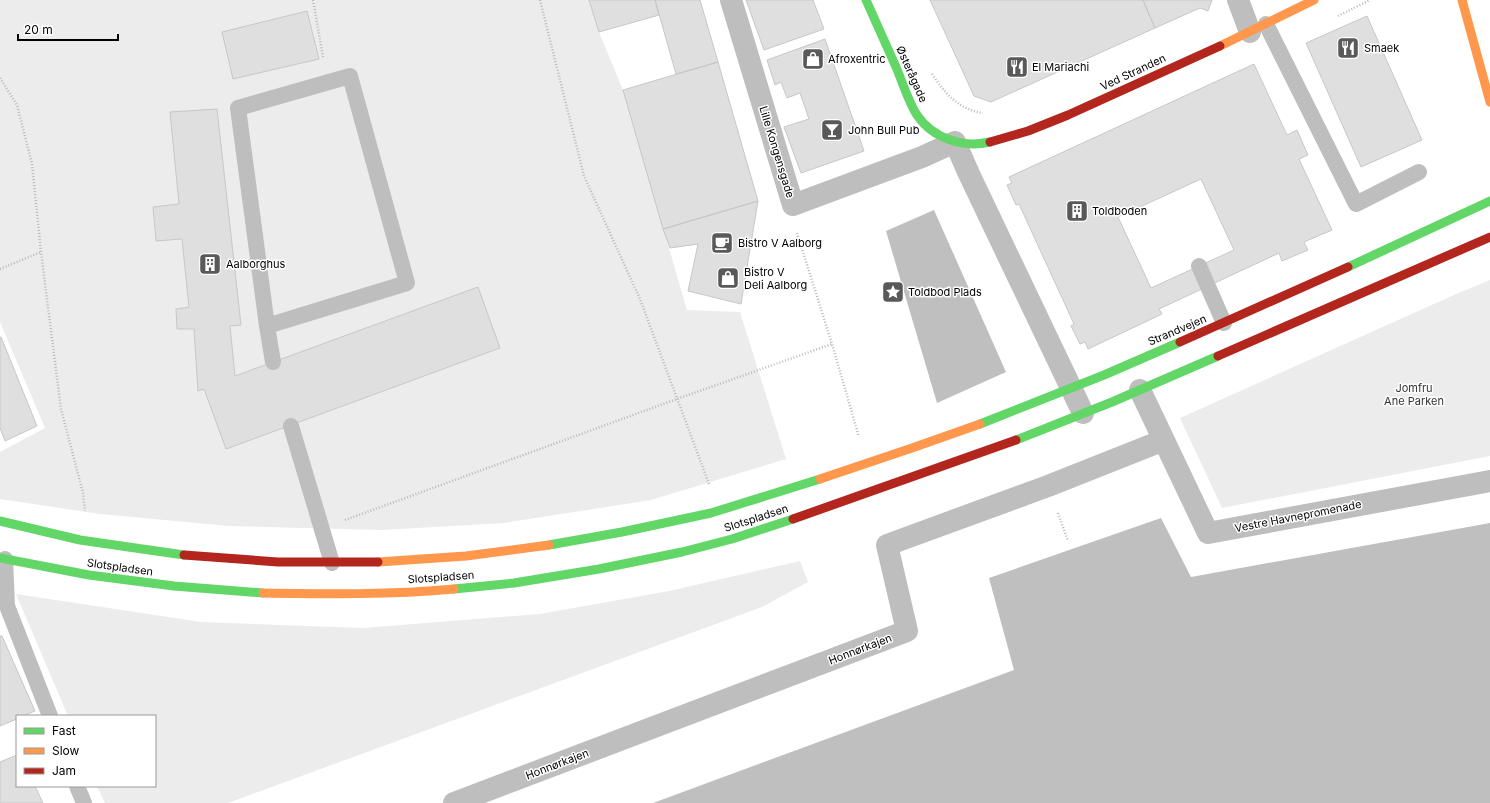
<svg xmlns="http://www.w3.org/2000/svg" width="1490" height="803" font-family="Inter,sans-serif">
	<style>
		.green { fill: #ececec }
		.water { fill: #bfbfbf }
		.building { fill: #dfdfdf; stroke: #c7c7c7; fill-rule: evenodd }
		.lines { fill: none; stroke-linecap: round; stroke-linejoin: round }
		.path { stroke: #b9b9b9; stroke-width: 2.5; stroke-dasharray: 1 2; stroke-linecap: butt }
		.lane { stroke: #bebebe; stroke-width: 16 }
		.street { stroke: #bebebe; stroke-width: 22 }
		.fast { stroke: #63d668; stroke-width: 9 }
		.slow { stroke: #ff974d; stroke-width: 9 }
		.jam { stroke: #b3261e; stroke-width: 9 }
		.labels { text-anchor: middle; stroke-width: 3; stroke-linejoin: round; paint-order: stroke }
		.poi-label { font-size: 11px; fill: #000; stroke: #fff; text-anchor: start }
		.street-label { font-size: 11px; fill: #000; stroke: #fff }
		.park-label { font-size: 11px; fill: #333; stroke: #fff }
	</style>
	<rect width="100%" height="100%" fill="#fff"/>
	<path class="green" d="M 0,0 L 589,0 L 599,32 L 623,90 L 687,310 L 740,312 L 786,459 L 651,500 L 504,523 L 382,530 L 229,526 L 100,514 L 0,499 L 0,452 L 45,428 L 0,322 Z
		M 1490,280 L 1490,456 L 1222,508 L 1180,418 L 1454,295 Z
		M 800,561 L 808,582 L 762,607 L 228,803 L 105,803 L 97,786 L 155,786 L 155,716 L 68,716 L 16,594 L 201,622 L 363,628 L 540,614 L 669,591 Z"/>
	<path class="water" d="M 934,210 L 1006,372 L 937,403 L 886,231 Z
		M 1161,518 L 1191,577 L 1490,523 L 1490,803 L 653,803 L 1014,670 L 989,578 Z"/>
	<path class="building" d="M 589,0 L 655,0 L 659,15 L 599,32 Z
		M 655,0 L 700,0 L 718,62 L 676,74 Z
		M 746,0 L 813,0 L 824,29 L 764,50 Z
		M 930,0 L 1143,0 L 1155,28 L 991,102 L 974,96 Z
		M 1143,0 L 1212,0 L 1208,11 L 1200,8 L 1155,28 Z
		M 307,11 L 319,59 L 233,79 L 222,32 Z
		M 1367,16 L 1422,140 L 1361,167 L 1306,43 Z
		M 825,39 L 864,151 L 801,173 L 784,127 L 809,119 L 800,93 L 787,98 L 781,82 L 775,85 L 767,60 Z
		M 718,62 L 758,201 L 663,229 L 623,90 Z
		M 1254,64 L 1287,135 L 1297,130 L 1308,155 L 1299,159 L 1332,230 L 1304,242 L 1308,250 L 1282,261 L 1279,253 L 1159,309 L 1162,314 L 1088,349 L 1085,342 L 1080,344 L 1071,326 L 1074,324 L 1019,204 L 1016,205 L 1007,185 L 1012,183 L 1009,177 ZM 1201,179 L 1234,250 L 1151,288 L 1118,217 Z
		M 217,109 L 241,325 L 230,326 L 235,376 L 478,287 L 500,348 L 226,449 L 204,389 L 198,391 L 194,329 L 177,329 L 176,309 L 189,307 L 182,239 L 156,241 L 153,207 L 179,204 L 170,112 Z
		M 758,201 L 741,304 L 688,291 L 698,244 L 670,248 L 663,229 Z
		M 0,337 L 1,337 L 37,426 L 5,441 L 0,428 Z
		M 0,636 L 2,636 L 35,711 L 23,716 L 17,716 L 17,719 L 0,726 Z
		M 17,755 L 17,786 L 35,786 L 43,803 L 0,803 L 0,762 Z"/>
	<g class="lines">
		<path class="path" d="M 313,0 L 323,57
			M 540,0 L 584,176 L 640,299 L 709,484
			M 1338,16 L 1370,0
			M 932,74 C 945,94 960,110 983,113
			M 0,78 L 17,105 L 32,164 L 41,252 L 61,409 L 83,493 L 85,511
			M 797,233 L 832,344 L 859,437
			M 0,269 L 41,252
			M 1058,513 L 1068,541
			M 345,520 L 677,399 L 832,344"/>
		<path class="lane" d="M 1266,24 L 1356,204 L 1419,172
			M 1199,266 L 1224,323
			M 267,326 L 407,283 L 350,76 L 238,108 L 267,326 L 273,362
			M 291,426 L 332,563
			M 5,559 L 7,606 L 50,716
			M 77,786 L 84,803"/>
		<path class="street" d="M 731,0 L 793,205 L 922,157 L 955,142 L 969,174 L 1083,413
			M 1238,0 L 1250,32
			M 1140,390 L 1208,533 L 1490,481
			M 454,803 L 907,631 L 887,545 L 1048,486 L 1164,440"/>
		<path class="fast" d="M 866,0 C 876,22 886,45 896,67 C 902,81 909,103 917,115 C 933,139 964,148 990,142
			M 1348,267 L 1490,201
			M 980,424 L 1104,375 L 1180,342
			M 1016,440 L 1112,402 L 1218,356
			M 0,521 L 80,540 L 184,555
			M 549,545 L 622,532 L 711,513 L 820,479
			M 0,558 L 89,575 L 174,586 L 263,593
			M 454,589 L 514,583 L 599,569 L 682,552 L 732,539 L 793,519"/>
		<path class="slow" d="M 1462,0 L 1490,102
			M 1220,46 L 1314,0
			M 820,479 L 912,448 L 980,424
			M 378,562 L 466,556 L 549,545
			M 263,593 C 326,594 390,595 454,589"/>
		<path class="jam" d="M 990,142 L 1028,131 L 1068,115 L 1220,46
			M 1180,342 L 1348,267
			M 1218,356 L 1490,237
			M 793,519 L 1016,440
			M 184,555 L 278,562 L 378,562"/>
	</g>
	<defs>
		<g id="restaurant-square" transform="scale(1.15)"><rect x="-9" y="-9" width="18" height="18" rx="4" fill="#595959" stroke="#fff"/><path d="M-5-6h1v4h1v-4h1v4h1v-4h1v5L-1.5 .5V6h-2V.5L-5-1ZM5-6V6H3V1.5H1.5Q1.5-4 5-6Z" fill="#fff"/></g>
		<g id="shop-square" transform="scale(1.15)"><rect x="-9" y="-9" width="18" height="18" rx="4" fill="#595959" stroke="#fff"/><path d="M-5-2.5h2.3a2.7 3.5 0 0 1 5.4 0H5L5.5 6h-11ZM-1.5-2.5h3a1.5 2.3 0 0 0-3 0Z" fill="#fff"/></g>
		<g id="bar-square" transform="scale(1.15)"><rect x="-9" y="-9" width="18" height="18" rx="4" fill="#595959" stroke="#fff"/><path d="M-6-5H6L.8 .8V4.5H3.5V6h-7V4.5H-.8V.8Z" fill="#fff"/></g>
		<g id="building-square" transform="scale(1.15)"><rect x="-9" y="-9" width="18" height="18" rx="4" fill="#595959" stroke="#fff"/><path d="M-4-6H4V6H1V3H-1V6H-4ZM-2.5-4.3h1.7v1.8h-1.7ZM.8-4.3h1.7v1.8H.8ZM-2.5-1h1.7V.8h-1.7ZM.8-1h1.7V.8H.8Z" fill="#fff"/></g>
		<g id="cafe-square" transform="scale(1.15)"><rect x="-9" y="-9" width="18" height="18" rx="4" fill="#595959" stroke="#fff"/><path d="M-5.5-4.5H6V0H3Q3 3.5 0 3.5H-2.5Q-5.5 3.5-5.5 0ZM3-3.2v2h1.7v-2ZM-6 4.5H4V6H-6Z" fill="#fff"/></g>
		<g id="sight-square" transform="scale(1.15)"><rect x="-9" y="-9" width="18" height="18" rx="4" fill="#595959" stroke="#fff"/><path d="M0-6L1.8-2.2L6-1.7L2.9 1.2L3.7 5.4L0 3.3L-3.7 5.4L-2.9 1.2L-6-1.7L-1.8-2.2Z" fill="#fff"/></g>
	</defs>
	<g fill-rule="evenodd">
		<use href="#restaurant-square" x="1348" y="48"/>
		<use href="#shop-square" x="813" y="59"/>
		<use href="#restaurant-square" x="1017" y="67"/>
		<use href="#bar-square" x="832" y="130"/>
		<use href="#building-square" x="1077" y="211"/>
		<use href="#cafe-square" x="722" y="243"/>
		<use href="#building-square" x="210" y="264"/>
		<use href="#shop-square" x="728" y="278"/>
		<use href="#sight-square" x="893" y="292"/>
	</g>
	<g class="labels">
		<g class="poi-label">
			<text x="1364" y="52">Smaek</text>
			<text x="828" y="63">Afroxentric</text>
			<text x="1032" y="71">El Mariachi</text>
			<text x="848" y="134">John Bull Pub</text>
			<text x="1092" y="215">Toldboden</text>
			<text x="738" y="247">Bistro V Aalborg</text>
			<text x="226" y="268">Aalborghus</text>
			<text x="744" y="276">Bistro V<tspan x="744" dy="13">Deli Aalborg</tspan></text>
			<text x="908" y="296">Toldbod Plads</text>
		</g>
		<g class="street-label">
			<text transform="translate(1133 72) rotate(-25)" y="4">Ved Stranden</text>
			<text transform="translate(912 74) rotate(66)" y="4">Østerågade</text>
			<text transform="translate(777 152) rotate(73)" y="4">Lille Kongensgade</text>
			<text transform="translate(1177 330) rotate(-23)" y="4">Strandvejen</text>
			<text transform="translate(1298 516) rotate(-11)" y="4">Vestre Havnepromenade</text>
			<text transform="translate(756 518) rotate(-18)" y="4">Slotspladsen</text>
			<text transform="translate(120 567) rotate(8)" y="4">Slotspladsen</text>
			<text transform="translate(441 577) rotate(-4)" y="4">Slotspladsen</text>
			<text transform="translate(860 649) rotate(-21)" y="4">Honnørkajen</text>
			<text transform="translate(557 764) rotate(-21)" y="4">Honnørkajen</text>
		</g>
		<g class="park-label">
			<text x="1414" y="392">Jomfru<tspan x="1414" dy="13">Ane Parken</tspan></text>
		</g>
	</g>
	<rect x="16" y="715" width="140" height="72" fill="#ffffff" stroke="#999999"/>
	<rect x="24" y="728" width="20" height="6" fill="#63d668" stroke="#999999"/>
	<text x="52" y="735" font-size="12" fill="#000000">Fast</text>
	<rect x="24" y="748" width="20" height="6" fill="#ff974d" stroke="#999999"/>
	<text x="52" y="755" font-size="12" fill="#000000">Slow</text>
	<rect x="24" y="768" width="20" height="6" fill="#b3261e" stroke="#999999"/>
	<text x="52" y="775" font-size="12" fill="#000000">Jam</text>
	<path d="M18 34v6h100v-6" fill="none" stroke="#000000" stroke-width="2"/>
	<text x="24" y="34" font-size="12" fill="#000000" stroke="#ffffff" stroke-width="3" paint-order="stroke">20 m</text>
</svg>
